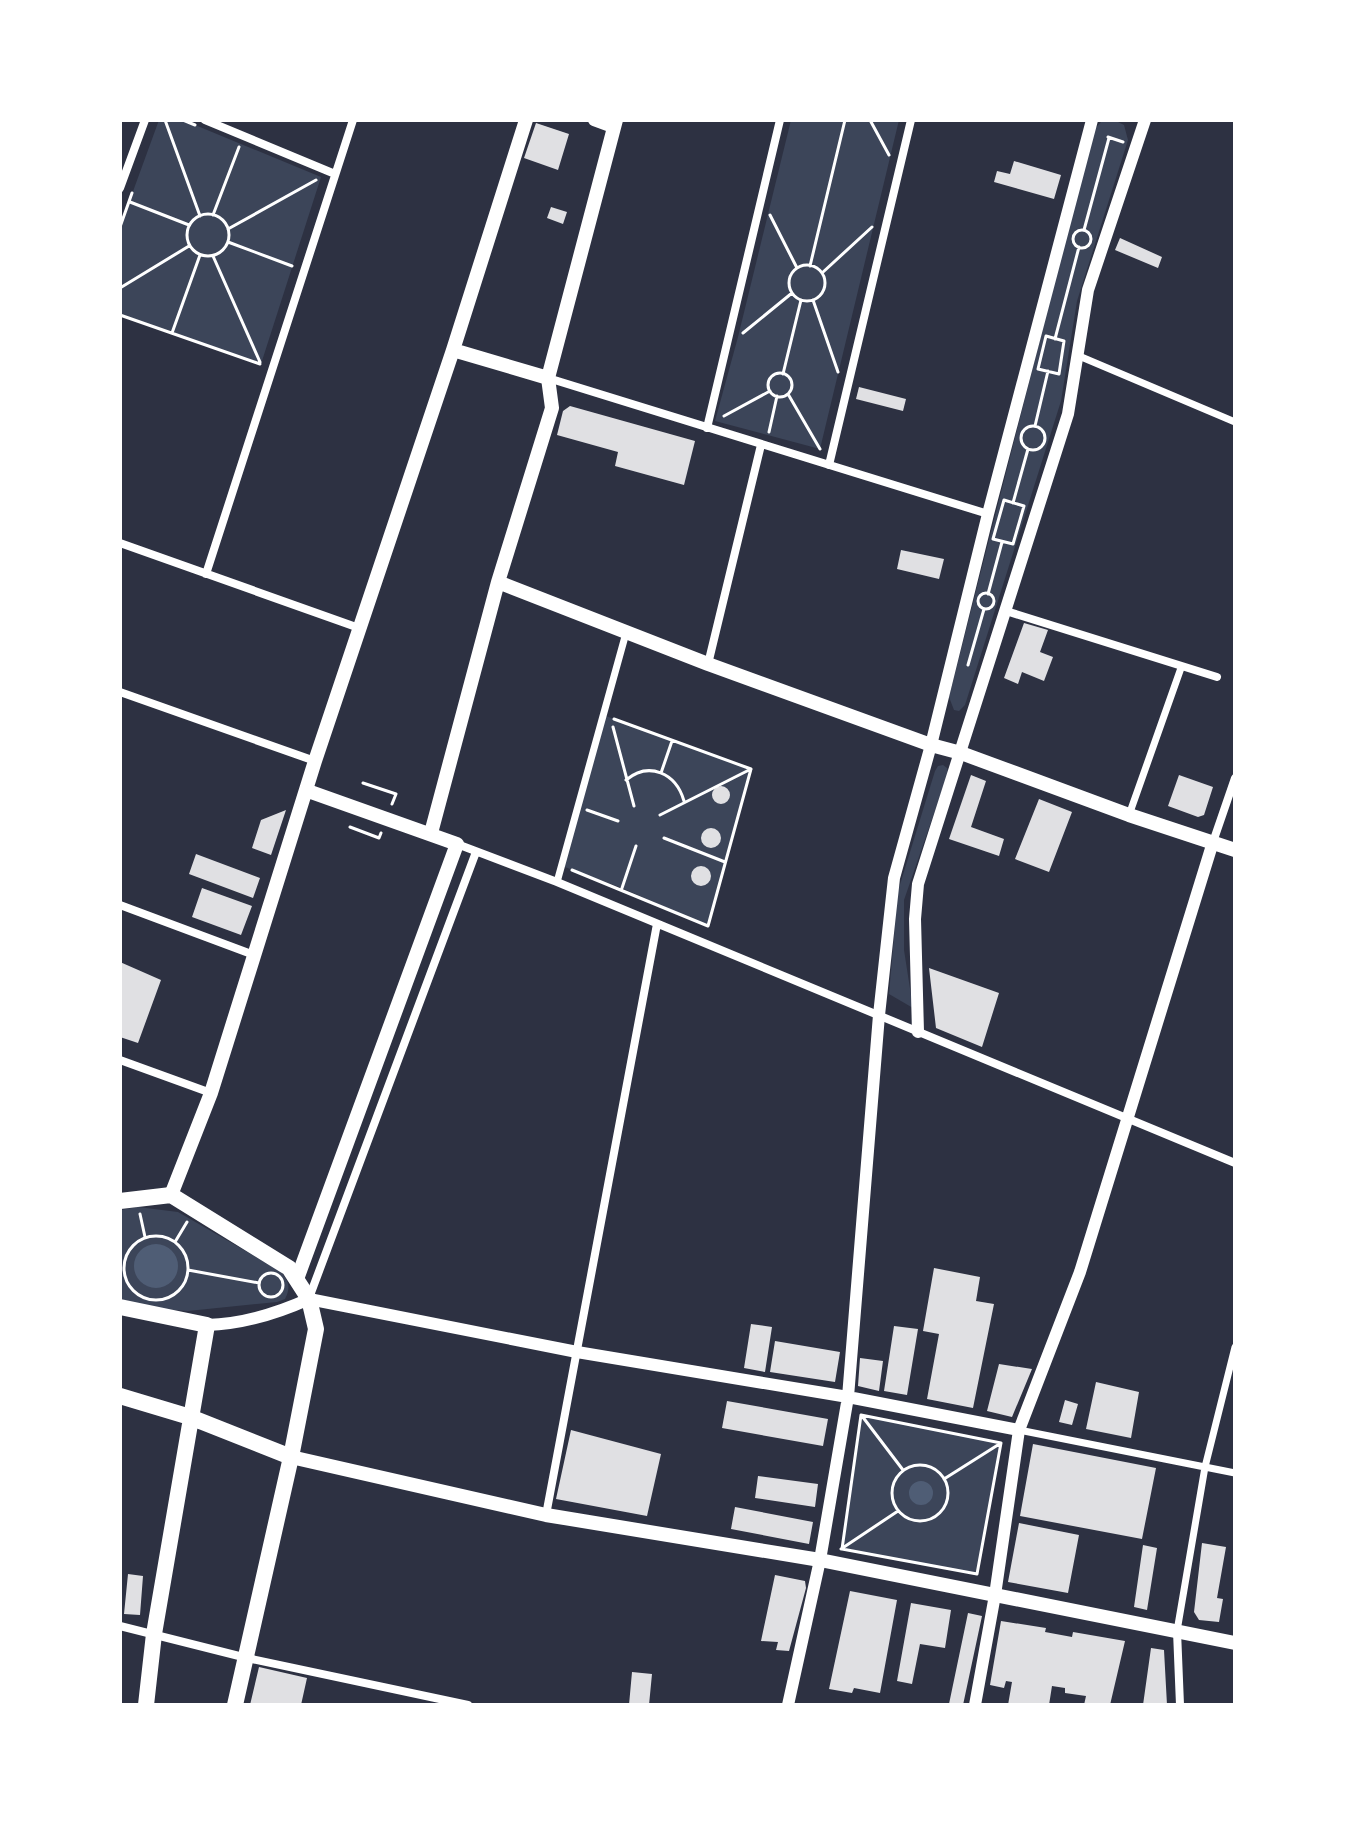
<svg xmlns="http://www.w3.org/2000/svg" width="1355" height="1825" font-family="'Sofia Sans Condensed',sans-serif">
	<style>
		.green { fill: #3c4559 }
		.water { fill: #4f5d75 }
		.building { fill: #e0e0e3 }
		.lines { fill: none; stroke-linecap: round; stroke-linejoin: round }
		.path { stroke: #fff; stroke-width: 3 }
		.pedestrian { stroke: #fff; stroke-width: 7 }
		.minor { stroke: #fff; stroke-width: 8 }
		.tertiary { stroke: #fff; stroke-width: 12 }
		.primary { stroke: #fff; stroke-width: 14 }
		.trunk { stroke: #fff; stroke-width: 16 }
	</style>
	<rect width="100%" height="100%" fill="#2d3142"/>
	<path class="green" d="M 159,120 L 183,120 L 321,177 L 261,364 L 120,315 L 120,227 Z
		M 791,120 L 899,120 L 820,449 L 715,421 L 738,337 Z
		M 1114,120 L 1124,125 L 1128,140 L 1077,301 L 1061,401 L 965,705 L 959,711 L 954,710 L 949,697 L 1093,131 L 1101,122 Z
		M 603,715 L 751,769 L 708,926 L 622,888 L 562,866 Z
		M 943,765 L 947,768 L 948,773 L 904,900 L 904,950 L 913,1008 L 889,994 L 898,891 L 935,771 L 938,766 Z
		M 138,1207 L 178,1212 L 280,1271 C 289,1281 291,1287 285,1299 L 277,1302 L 188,1311 L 159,1309 L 120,1299 L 120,1210 Z
		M 861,1415 L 1001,1443 L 977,1574 L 842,1549 Z"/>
	<path class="water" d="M134 1266a22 22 0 1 1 44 0a22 22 0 1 1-44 0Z
		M909 1493a12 12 0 1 1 24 0a12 12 0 1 1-24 0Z"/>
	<path class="building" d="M 536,123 L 569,134 L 558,170 L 524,158 Z
		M 1014,161 L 1061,175 L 1054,199 L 994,182 L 997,171 L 1010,174 Z
		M 551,207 L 567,212 L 563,224 L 547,218 Z
		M 1120,238 L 1162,257 L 1158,268 L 1115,250 Z
		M 859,387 L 906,399 L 903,411 L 856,399 Z
		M 570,406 L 695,441 L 684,485 L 615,466 L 618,452 L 557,435 L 563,411 Z
		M 901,550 L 944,559 L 939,579 L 897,569 Z
		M 1024,623 L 1048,630 L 1040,652 L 1053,657 L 1044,681 L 1022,672 L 1018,684 L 1004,678 Z
		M 971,775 L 986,781 L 971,827 L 1004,839 L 999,856 L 949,839 Z
		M 1179,775 L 1213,787 L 1204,815 L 1198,817 L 1168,806 Z
		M712 795a9 9 0 1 1 18 0a9 9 0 1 1-18 0Z
		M 1039,799 L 1072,812 L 1049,872 L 1015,859 Z
		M 286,810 L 271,855 L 252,848 L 261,820 Z
		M701 838a10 10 0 1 1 20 0a10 10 0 1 1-20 0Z
		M 196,854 L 260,878 L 253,898 L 189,874 Z
		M691 876a10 10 0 1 1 20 0a10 10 0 1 1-20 0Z
		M 202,888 L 252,906 L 241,935 L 192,917 Z
		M 120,962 L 161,980 L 138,1043 L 120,1037 Z
		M 929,968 L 999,993 L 982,1047 L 936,1028 Z
		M 934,1268 L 980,1277 L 976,1301 L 994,1304 L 973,1408 L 927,1399 L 939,1334 L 923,1331 Z
		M 751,1324 L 772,1327 L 765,1372 L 744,1368 Z
		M 894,1326 L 918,1329 L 907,1395 L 884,1391 Z
		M 775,1341 L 840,1352 L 835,1382 L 770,1372 Z
		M 860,1358 L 883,1361 L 879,1391 L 858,1386 Z
		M 999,1364 L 1032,1369 L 1012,1417 L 987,1411 Z
		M 1096,1382 L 1139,1392 L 1131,1438 L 1086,1429 Z
		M 1065,1400 L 1078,1404 L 1072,1425 L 1059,1422 Z
		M 727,1401 L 828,1419 L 823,1446 L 722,1428 Z
		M 571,1430 L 661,1454 L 647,1516 L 556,1499 Z
		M 1033,1444 L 1156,1468 L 1142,1539 L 1020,1516 Z
		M 758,1476 L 818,1484 L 815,1507 L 755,1498 Z
		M 735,1507 L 813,1522 L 809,1544 L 731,1529 Z
		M 1019,1523 L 1079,1535 L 1068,1593 L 1008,1582 Z
		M 1202,1543 L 1226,1547 L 1217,1598 L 1223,1599 L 1219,1622 L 1199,1620 L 1194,1612 Z
		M 1143,1545 L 1157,1548 L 1147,1610 L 1134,1607 Z
		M 128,1574 L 143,1576 L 140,1615 L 124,1614 Z
		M 775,1575 L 805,1581 L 806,1588 L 789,1651 L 776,1650 L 778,1642 L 761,1641 Z
		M 850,1591 L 897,1600 L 880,1693 L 854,1688 L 852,1693 L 829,1689 Z
		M 911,1603 L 951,1610 L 945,1648 L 920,1644 L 912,1684 L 897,1681 Z
		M 968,1613 L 982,1616 L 963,1705 L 953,1705 L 949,1704 Z
		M 1001,1621 L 1046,1628 L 1045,1632 L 1072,1637 L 1073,1632 L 1125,1641 L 1110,1705 L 1084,1705 L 1086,1696 L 1065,1693 L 1065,1688 L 1052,1686 L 1049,1705 L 1033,1703 L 1032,1705 L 1008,1705 L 1012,1682 L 1006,1681 L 1004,1688 L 990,1685 Z
		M 1151,1648 L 1164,1650 L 1167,1705 L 1143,1705 Z
		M 259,1667 L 307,1678 L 301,1705 L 250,1705 Z
		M 632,1672 L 652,1674 L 649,1705 L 629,1705 Z"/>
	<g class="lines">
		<path class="path" d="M 165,120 L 200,216
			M 183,120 L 195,125
			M 870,120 L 889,155
			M 1108,137 L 1123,142
			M 130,202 L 189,225
			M187 235a21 21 0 1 1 42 0a21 21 0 1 1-42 0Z
			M 213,215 L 239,147
			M 770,215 L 797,268
			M 120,227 L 132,193
			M 228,229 L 316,180
			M 1084,230 L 1109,138
			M1073 239a9 9 0 1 1 18 0a9 9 0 1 1-18 0Z
			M 228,242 L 292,266
			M 213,256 L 260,362
			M789 283a18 18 0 1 1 36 0a18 18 0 1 1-36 0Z
			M 810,266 L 845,120
			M 822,273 L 872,227
			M 120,288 L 189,246
			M 813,300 L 838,372
			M 120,315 L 260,364
			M 172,333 L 200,255
			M 743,333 L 792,293
			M 1046,336 L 1064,341 L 1059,374 L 1038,369 Z
			M 1055,339 L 1079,247
			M768 385a12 12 0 1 1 24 0a12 12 0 1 1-24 0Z
			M 783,374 L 801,300
			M 788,394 L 820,449
			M 724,416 L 770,391
			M 1035,426 L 1048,371
			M1021 438a12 12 0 1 1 24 0a12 12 0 1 1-24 0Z
			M 769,432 L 777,396
			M 1004,500 L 1024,506 L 1013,544 L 993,539 Z
			M 1013,503 L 1028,449
			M978 601a8 8 0 1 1 16 0a8 8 0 1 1-16 0Z
			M 988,594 L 1002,542
			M 968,665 L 984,609
			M 613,727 L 634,806
			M 661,773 L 672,741
			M 626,780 C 649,761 676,773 684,801
			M 363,783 L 396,794 L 392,804
			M 587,810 L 618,821
			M 660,815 L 751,769
			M 350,827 L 379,838 L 381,833
			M 664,838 L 725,862
			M 572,870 L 708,926 L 751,769 L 614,719
			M 622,888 L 636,846
			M 140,1214 L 145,1237
			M124 1268a32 32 0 1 1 64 0a32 32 0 1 1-64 0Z
			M 175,1242 L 187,1222
			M 188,1270 L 259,1283
			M259 1285a12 12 0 1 1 24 0a12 12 0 1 1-24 0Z
			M 861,1415 L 1001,1443 L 977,1574 L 842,1549 Z
			M 862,1416 L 903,1470
			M892 1493a28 28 0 1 1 56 0a28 28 0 1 1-56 0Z
			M 944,1479 L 1001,1443
			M 841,1549 L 898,1511"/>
		<path class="pedestrian" d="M 1079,356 L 1235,422
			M 1129,815 L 1181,668
			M 557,882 L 626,633
			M 1019,1430 L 1235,1473
			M 1177,1631 L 1205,1467 L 1235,1347"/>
		<path class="minor" d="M 205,120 L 335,174
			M 120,188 L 145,120
			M 548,378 L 988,514
			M 707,428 L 780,120
			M 829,465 L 911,120
			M 120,543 L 359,628
			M 206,574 L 353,120
			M 1006,611 L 1217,677
			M 708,664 L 761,445
			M 120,692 L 315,761
			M 1213,842 L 1235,778
			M 457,844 L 557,882 L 1235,1163
			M 120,905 L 254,955
			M 120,1060 L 211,1093
			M 309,1298 L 476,852
			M 546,1515 L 657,924
			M 120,1626 L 247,1658 L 468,1705
			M 1177,1631 L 1180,1705"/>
		<path class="tertiary" d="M 594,120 L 613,127
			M 918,1032 L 915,919 L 918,884 L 1068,414 L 1088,290 L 1145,120
			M 207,1325 C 241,1324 278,1313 309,1299 L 577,1352 L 848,1397 L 1019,1430
			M 788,1705 L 820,1560 L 848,1397 L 879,1015 L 894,878 L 931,745 L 988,514 L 1092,120
			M 975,1705 L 995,1595 L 1019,1430 L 1080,1272 L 1213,842"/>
		<path class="primary" d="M 453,350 L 548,378
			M 498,582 L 708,664 L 931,745 L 961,753 L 1129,815 L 1235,850
			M 431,833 L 498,582 L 552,408 L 548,378 L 616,120
			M 171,1195 L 211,1093 L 315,761 L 453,350 L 526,120
			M 297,1279 L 457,844 L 308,791
			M 291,1457 L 546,1515 L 820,1560 L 1235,1643"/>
		<path class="trunk" d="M 120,1201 L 171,1195 L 289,1268 L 309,1299 L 316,1329 L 291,1457 L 235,1705
			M 120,1307 L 207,1325 L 154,1634 L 146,1705
			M 120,1396 L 190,1417 L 291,1457"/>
	</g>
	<rect width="1355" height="1825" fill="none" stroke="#ffffff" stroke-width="244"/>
</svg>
